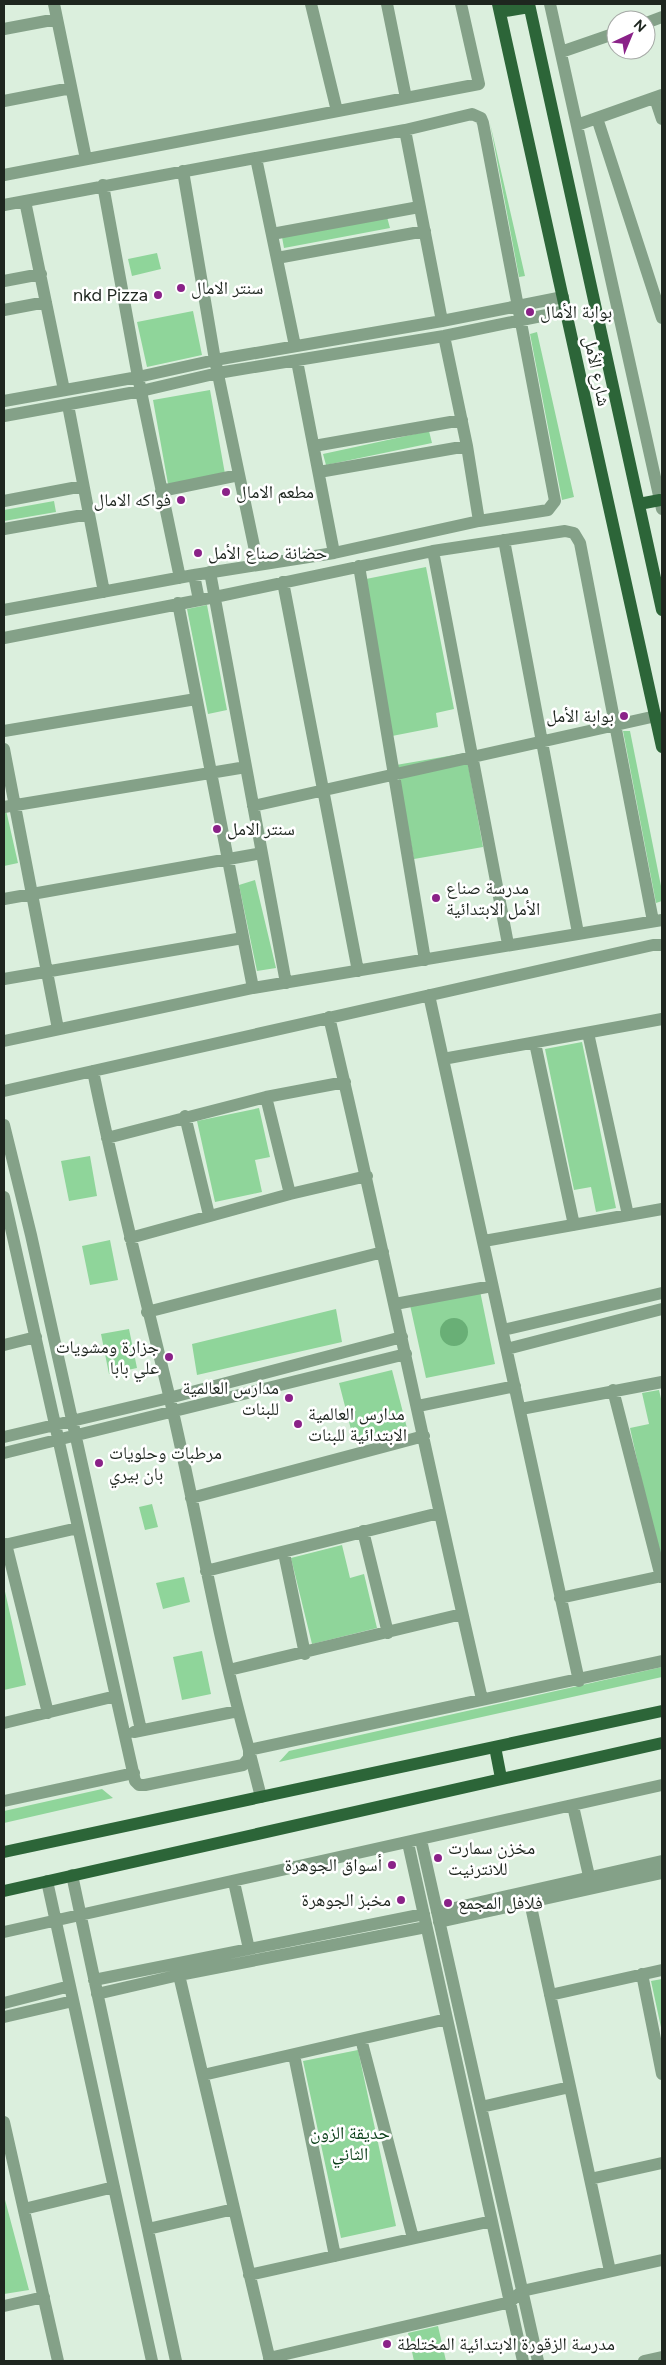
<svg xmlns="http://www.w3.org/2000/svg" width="666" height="2365" font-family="Figtree,'Noto Naskh Arabic',sans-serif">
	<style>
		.green { fill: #8fd59a }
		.water { fill: #69af76 }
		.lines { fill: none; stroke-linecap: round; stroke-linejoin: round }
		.minor { stroke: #84a188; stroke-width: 12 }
		.major { stroke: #2c6538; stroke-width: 12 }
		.poi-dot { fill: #8a2288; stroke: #fff; stroke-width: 2 }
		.labels { text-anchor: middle; stroke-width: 5; stroke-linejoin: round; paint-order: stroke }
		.poi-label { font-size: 18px; fill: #1e261f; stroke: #fff; text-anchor: start }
		.street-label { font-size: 18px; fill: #1e261f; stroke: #fff }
		.park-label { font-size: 18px; fill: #0d411b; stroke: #fff }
	</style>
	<rect width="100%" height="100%" fill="#dbefdd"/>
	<path class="green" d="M 490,123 L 525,276 L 519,277 Z
		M 387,217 L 390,228 L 284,248 L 282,237 Z
		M 157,253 L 161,269 L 132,276 L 128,259 Z
		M 193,311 L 202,355 L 147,367 L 137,322 Z
		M 537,332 L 574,497 L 562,500 L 530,334 Z
		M 210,390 L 225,474 L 168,484 L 153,400 Z
		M 429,431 L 432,443 L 326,465 L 323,454 Z
		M 54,501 L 56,512 L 4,521 L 4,510 Z
		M 426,567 L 454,709 L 436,713 L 438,727 L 392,736 L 361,580 Z
		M 207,605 L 227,710 L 208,714 L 187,609 Z
		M 623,731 L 630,731 L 662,891 L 662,901 L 656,903 Z
		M 466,753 L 483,847 L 414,859 L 396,765 Z
		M 6,810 L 18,863 L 4,866 L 4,811 Z
		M 255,880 L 276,968 L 257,971 L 239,885 Z
		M 582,1042 L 616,1208 L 596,1212 L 591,1187 L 574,1190 L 545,1049 Z
		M 259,1108 L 270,1157 L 255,1160 L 262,1192 L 215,1202 L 197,1121 Z
		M 90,1156 L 97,1196 L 69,1201 L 61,1161 Z
		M 110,1240 L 118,1280 L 90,1285 L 82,1246 Z
		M 480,1291 L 495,1364 L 426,1378 L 410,1305 Z
		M 336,1309 L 342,1342 L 197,1375 L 192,1344 Z
		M 129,1329 L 137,1368 L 109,1374 L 101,1334 Z
		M 392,1370 L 407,1428 L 354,1441 L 339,1383 Z
		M 659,1390 L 662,1403 L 662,1563 L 660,1563 L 630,1428 L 649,1424 L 642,1393 Z
		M 152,1504 L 158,1527 L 145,1530 L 139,1507 Z
		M 342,1545 L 350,1578 L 364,1574 L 377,1628 L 312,1644 L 291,1558 Z
		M 184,1577 L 190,1602 L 163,1609 L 156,1583 Z
		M 4,1587 L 26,1685 L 4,1690 Z
		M 202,1651 L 211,1694 L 182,1700 L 173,1657 Z
		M 662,1667 L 662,1677 L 279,1762 L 289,1751 Z
		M 102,1789 L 113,1798 L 4,1823 L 4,1811 Z
		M 662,1979 L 662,2032 L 651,1981 Z
		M 358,2050 L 396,2226 L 341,2238 L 303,2061 Z
		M 4,2196 L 29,2290 L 4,2294 Z
		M 438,2326 L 446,2361 L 414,2361 L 408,2333 Z"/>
	<path class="water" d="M440 1332a14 14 0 1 1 28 0a14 14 0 1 1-28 0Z"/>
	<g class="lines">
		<path class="minor" d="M 54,4 L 86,159
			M 311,4 L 337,111
			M 387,4 L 406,98
			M 550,4 L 662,509
			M 646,23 L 662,17
			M 4,29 L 57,19
			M 561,52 L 616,33
			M 655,98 L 662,119
			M 4,101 L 71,88
			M 597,118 L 662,318
			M 577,125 L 662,95
			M 405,130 L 442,321
			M 256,158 L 295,346
			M 183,171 L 215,360 L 258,565
			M 4,175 L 479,84 L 461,4
			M 103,185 L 138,377 L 180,578
			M 25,201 L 64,390
			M 4,205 L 405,130 L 472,114 L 481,118 L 483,123 L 555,501 L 548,510 L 479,521 L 334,553 L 194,575 L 4,610
			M 272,234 L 419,207
			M 277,258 L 425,231
			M 4,281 L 41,274
			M 4,310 L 46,302
			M 444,336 L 467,446 L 479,521
			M 297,361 L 334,553
			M 4,401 L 138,377 L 215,360 L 442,321 L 563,297
			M 68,405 L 104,592
			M 4,416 L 141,391 L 218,373 L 444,336 L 566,311
			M 314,446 L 462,420
			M 319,472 L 467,446
			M 161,491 L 239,475
			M 4,501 L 83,486
			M 4,529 L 89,514
			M 504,540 L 578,933
			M 433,551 L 508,944
			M 359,566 L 425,960
			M 210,572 L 286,983
			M 194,575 L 199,600
			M 283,582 L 358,971
			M 178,603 L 253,988
			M 4,638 L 215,597 L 433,551 L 565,531 L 574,533 L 580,543 L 653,921
			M 4,731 L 196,699
			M 4,749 L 58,1029
			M 253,806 L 656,716
			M 4,807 L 246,767
			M 4,899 L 262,853
			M 4,979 L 243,938
			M 429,995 L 579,1681
			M 329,1017 C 383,1244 429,1472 482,1699
			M 588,1033 L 628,1215
			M 4,1041 L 253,988 L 662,920
			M 535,1043 L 574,1225
			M 443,1059 L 662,1019
			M 4,1091 L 653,945 L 662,945
			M 266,1097 L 290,1194
			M 185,1116 L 209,1215
			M 4,1125 L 31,1235 L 141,1730
			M 107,1138 L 266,1097 L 345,1082
			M 4,1197 L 135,1781 L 139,1785 L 145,1785 L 243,1765 L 249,1758 L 249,1750 C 216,1633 197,1513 169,1395 C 143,1287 115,1180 93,1071
			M 130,1238 L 290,1194 L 367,1176
			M 484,1241 L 662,1209
			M 395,1304 L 492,1286
			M 147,1312 L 383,1252
			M 503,1330 L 662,1293
			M 4,1345 L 36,1337
			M 507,1349 L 662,1309
			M 613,1390 L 661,1577
			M 418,1406 L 515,1386
			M 521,1409 L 662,1382
			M 4,1437 L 169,1398 L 402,1337
			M 4,1453 L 406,1354
			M 191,1498 L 424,1436
			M 363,1531 L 388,1633
			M 6,1544 L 48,1713
			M 4,1545 L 78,1528
			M 284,1553 L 305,1654
			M 206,1571 L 439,1513
			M 560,1598 L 662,1576
			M 229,1670 L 462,1614
			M 4,1723 L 116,1696
			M 134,1732 L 238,1711
			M 249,1750 L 662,1661
			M 250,1754 L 261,1797
			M 4,1801 L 134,1773
			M 573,1806 L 589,1876
			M 421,1840 L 538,2361
			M 408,1843 L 523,2361
			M 72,1875 L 176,2361
			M 47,1881 L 152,2361
			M 234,1882 L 249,1949
			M 530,1902 L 610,2271
			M 437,1912 L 662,1861
			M 439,1922 L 662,1873
			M 4,1932 L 662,1785
			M 642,1974 L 662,2074
			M 179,1975 L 270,2361
			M 94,1980 L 424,1914
			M 97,1994 L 179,1975 L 426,1927
			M 550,1995 L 662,1970
			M 4,2003 L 70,1986
			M 4,2017 L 73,2001
			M 361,2039 L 413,2238
			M 294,2055 L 335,2256
			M 203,2075 L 447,2019
			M 481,2107 L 570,2087
			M 4,2122 L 58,2361
			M 590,2179 L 662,2163
			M 24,2209 L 114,2187
			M 148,2229 L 234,2209
			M 249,2275 L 492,2221
			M 4,2306 L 44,2297
			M 269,2358 L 510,2302 L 522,2291 L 662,2260
			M 644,2361 L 662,2357"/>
		<path class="major" d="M 498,4 L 662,747
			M 529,4 L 662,610
			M 500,12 L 529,7
			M 639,504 L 660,500
			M 495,1747 L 501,1778
			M 4,1852 L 662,1711
			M 4,1891 L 662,1743"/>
	</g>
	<g class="poi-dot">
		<circle cx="181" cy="288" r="5"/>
		<circle cx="158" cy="295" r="5"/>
		<circle cx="530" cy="312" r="5"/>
		<circle cx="226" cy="492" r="5"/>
		<circle cx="181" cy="500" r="5"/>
		<circle cx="198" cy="553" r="5"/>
		<circle cx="624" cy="716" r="5"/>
		<circle cx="217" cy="829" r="5"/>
		<circle cx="436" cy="898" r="5"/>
		<circle cx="169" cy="1357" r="5"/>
		<circle cx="289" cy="1398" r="5"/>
		<circle cx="298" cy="1424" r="5"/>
		<circle cx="99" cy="1463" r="5"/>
		<circle cx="438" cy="1858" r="5"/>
		<circle cx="392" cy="1865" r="5"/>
		<circle cx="401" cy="1900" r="5"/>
		<circle cx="448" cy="1903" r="5"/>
		<circle cx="387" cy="2344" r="5"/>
	</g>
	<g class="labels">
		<g class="poi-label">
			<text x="191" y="294">سنتر الامال</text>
			<text x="148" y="301" text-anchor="end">nkd Pizza</text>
			<text x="540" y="318">بوابة الأمال</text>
			<text x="236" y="498">مطعم الامال</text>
			<text x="171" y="506" text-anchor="end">فواكه الامال</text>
			<text x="208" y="559">حضانة صناع الأمل</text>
			<text x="614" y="722" text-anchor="end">بوابة الأمل</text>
			<text x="227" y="835">سنتر الامل</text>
			<text x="446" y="894">مدرسة صناع<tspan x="446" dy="21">الأمل الابتدائية</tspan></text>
			<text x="159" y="1353" text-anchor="end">جزارة ومشويات<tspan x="159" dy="21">علي بابا</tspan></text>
			<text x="279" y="1394" text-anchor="end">مدارس العالمية<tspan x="279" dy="21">للبنات</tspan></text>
			<text x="308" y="1420">مدارس العالمية<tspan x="308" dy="21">الابتدائية للبنات</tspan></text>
			<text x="109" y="1459">مرطبات وحلويات<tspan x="109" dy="21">بان بيري</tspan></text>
			<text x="448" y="1854">مخزن سمارت<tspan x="448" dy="21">للانترنيت</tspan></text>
			<text x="382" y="1871" text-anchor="end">أسواق الجوهرة</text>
			<text x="391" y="1906" text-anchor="end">مخبز الجوهرة</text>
			<text x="458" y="1909">فلافل المجمع</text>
			<text x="397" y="2350">مدرسة الزقورة الابتدائية المختلطة</text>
		</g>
		<g class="street-label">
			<text transform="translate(597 371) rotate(78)" y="6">شارع الأمل</text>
		</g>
		<g class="park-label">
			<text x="350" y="2139">حديقة الزون<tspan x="350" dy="21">الثاني</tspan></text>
		</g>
	</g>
	<rect width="666" height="2365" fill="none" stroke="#1e261f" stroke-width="10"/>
	<g transform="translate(631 35) rotate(44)"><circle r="24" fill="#ffffff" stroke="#a5a8a5"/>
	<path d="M0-4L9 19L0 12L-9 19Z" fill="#8a2288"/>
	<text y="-8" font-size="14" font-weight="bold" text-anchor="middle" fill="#1e261f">N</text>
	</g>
</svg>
